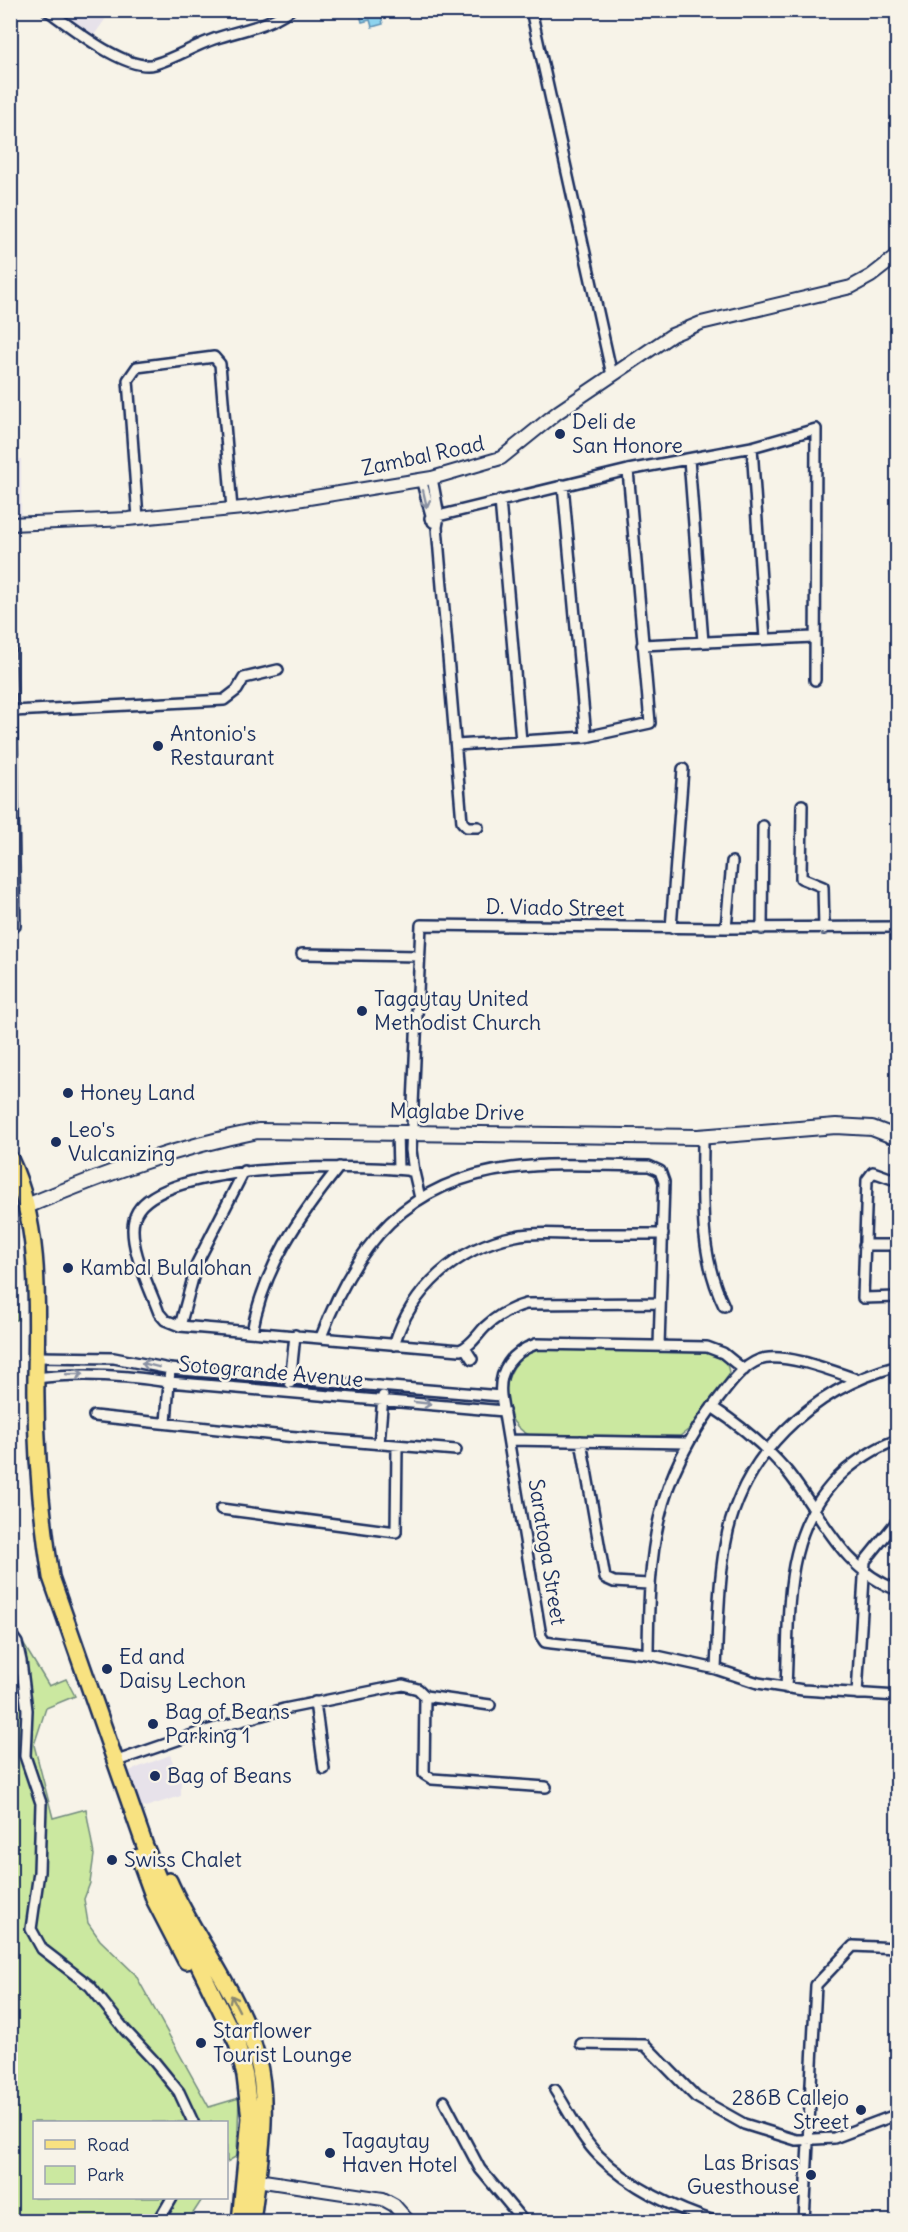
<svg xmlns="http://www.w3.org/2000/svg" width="908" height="2232" font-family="Delius,sans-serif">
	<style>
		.built { fill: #e7e2ea }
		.green { fill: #cbe8a0; stroke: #738c7f; stroke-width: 1.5 }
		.water { fill: #8dd3ee; stroke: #5f91b4; stroke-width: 1.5 }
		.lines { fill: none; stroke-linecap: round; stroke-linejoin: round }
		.minor-casing { stroke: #1b2f5e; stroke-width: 14 }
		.tertiary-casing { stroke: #1b2f5e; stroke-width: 16 }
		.secondary-casing { stroke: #1b2f5e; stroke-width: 18 }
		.primary-casing { stroke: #1b2f5e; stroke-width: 20 }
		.minor { stroke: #f7f3e8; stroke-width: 9 }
		.tertiary { stroke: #f7f3e8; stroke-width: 12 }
		.secondary { stroke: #f7f3e8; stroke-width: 14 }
		.primary { stroke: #f8e281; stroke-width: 15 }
		.oneway { stroke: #8991a3 }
		.oneway2 { stroke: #8a8870 }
		.poi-dot { fill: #1b2f5e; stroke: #f7f3e8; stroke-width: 2 }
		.labels { text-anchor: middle; stroke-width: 5; stroke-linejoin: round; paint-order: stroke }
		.poi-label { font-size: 21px; fill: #1b2f5e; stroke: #f7f3e8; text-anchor: start }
		.street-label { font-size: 21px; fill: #1b2f5e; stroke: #f7f3e8 }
	</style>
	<rect width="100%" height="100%" fill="#f7f3e8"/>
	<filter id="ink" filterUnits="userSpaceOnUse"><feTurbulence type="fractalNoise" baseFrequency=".0167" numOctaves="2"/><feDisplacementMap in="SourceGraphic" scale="12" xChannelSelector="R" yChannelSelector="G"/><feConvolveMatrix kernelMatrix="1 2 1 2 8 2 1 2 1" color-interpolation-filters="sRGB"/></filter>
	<g filter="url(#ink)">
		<path class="built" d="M 53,11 L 111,11 L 92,38 Z
			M 10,459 L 21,459 L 21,520 L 11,520 Z
			M 170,1755 L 181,1782 L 181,1796 L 142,1808 L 129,1771 Z"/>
		<path class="green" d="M 11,1220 L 18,1320 L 11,1320 Z
			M 543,1349 L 708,1353 C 720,1356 729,1361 729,1375 L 692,1427 L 680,1436 L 529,1435 C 492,1417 501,1354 543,1349 Z
			M 10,1622 L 49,1686 L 66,1679 L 75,1696 L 46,1708 L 34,1745 L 53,1818 L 86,1809 L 94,1855 L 90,1883 L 84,1899 L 88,1923 L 100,1940 L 135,1974 L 209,2107 L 239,2098 L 237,2156 L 227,2162 L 226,2122 L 34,2122 L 34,2198 L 203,2198 L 188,2221 L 11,2221 Z"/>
		<path class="water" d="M 359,11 L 380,11 L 383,24 L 372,27 L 370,20 L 362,22 Z"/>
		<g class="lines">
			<g class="minor-casing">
				<path id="minor" d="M 47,10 C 70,26 127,73 155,64 C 175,58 194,46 214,39 C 243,29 263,28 290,10
					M 531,10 L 612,375
					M 752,447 L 765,639
					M 689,459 L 703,642
					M 432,478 L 439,516 L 437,527 L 462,822 L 467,827 L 478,827
					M 421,479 L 433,522
					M 563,485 L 586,737
					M 500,500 L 521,741
					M 138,518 L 128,380 L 137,367 L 214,357 L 220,364 L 232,509
					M 430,518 L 628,470 L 752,447 L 816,429 L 815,680
					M 10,614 L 15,926 L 10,926
					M 642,645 L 813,637
					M 13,711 L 224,700 L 237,690 L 244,678 L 278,670
					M 456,745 L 586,737 L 650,723 L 628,470
					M 802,805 L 801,878 L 823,887 L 824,929
					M 671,928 L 683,769
					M 726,928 L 732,862
					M 762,929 L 763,826
					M 302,954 L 419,956
					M 397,1132 L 398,1169
					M 703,1136 C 703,1194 698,1253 724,1306
					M 414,1172 L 411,1150 L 421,925 L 726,928 L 898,927
					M 898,1181 L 873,1172 L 867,1180 L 863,1298 L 898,1297
					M 420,1198 L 414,1172 L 406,1170 C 357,1165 146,1161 134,1220 C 128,1246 150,1288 159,1313 L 165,1320 L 180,1326 L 460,1350 C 472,1345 477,1335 485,1327 C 497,1316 511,1308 526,1304 L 660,1303
					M 864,1245 L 898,1245
					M 180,1326 L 197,1263 L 244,1171
					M 252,1332 C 264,1267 298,1218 339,1167
					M 321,1337 C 356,1244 406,1181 512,1168 C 557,1162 604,1166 649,1166 L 660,1171 L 664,1182 L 659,1346
					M 394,1345 C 411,1289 458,1247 515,1236 C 533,1232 552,1234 570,1234 C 601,1234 632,1234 663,1234
					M 465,1348 L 472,1359
					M 37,1357 L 114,1358 L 170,1369 L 501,1396
					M 744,1370 L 723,1353 L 707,1347 L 536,1344 C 512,1352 498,1370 501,1396 L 541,1636 L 545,1642 L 552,1643 L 648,1654 L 716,1669 L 758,1683 L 803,1690 L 898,1696
					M 36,1378 C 82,1372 124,1375 169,1382 L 504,1411
					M 290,1383 L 295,1335
					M 712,1407 C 740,1425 764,1445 786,1470 C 822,1514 841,1570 898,1590
					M 94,1416 L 285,1436 L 456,1450
					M 166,1423 L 170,1369
					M 510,1440 L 687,1443
					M 581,1441 L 605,1578 L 614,1582 L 648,1584
					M 379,1444 L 383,1396
					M 221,1509 L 396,1532 L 397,1446
					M 10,1633 L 17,1643 L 21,1661 L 27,1710 L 25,1756 L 41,1803 L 39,1872 L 31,1929 L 42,1949 L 90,1986 L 125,2030 L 153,2060 L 179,2092 L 193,2122
					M 648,1654 C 649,1552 653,1480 720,1397 C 730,1384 743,1366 759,1360 C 782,1351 833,1371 856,1379
					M 716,1669 C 718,1629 718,1586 725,1546 C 740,1456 811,1389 898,1366
					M 786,1688 C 790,1608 781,1527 846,1470 C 862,1457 878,1446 898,1440
					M 857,1694 L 865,1561 L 898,1520
					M 425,1696 L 490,1705
					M 315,1702 L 324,1769
					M 114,1762 L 198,1733 L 284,1709 L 403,1685 L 418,1689 L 425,1696 L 424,1774 L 432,1779 L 546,1787
					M 581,2044 L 645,2045 L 696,2097 L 744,2124 L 796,2140 L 834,2138 L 898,2114
					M 555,2090 C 569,2112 581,2138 599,2156 C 630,2187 675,2209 717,2222
					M 444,2101 L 480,2169 L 524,2222
					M 158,2222 L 172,2198
					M 804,2222 L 816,1985 L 853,1946 L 898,1948"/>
			</g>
			<g class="tertiary-casing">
				<path id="tertiary" d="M 10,524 L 128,519 L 253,507 L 432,478 L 501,458 L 558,412 L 672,335 L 701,323 L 851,287 L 871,276 L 898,255
					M 257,2180 L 383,2199 L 394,2205 L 409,2222"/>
			</g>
			<g class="secondary-casing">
				<path id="secondary" d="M 27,1206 C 106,1173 174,1148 258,1131 L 698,1137 L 836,1126 L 872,1128 L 898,1138"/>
			</g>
			<g class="primary-casing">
				<path id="primary" d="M 10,1159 C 41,1225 37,1304 36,1376 C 35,1441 41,1513 51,1577 L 145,1846 L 168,1902 L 237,2043 L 245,2076 L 250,2118 L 240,2222
					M 139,1857 L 155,1901 L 186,1961
					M 169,1881 C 195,1940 240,1993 257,2057 C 271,2109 258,2169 252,2222"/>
			</g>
			<use href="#minor" class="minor"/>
			<use href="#tertiary" class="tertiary"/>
			<use href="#secondary" class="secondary"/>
			<use href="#primary" class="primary"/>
		</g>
		<defs><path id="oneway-shaft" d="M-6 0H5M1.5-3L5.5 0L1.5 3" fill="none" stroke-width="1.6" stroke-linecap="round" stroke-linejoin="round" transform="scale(1.5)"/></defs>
		<g class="oneway">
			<use href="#oneway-shaft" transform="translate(425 499) rotate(77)"/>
			<use href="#oneway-shaft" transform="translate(150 1365) rotate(-166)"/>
			<use href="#oneway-shaft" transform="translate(75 1374) rotate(-2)"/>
			<use href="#oneway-shaft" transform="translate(423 1403) rotate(6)"/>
		</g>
		<use class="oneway2" href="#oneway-shaft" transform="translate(235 2003) rotate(-117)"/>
	</g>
	<g class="poi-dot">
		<circle cx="560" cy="434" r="6"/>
		<circle cx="158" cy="746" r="6"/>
		<circle cx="362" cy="1011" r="6"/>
		<circle cx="68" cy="1093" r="6"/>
		<circle cx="56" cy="1142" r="6"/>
		<circle cx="68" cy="1268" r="6"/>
		<circle cx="107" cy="1669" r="6"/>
		<circle cx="153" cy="1724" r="6"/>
		<circle cx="155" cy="1776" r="6"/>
		<circle cx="112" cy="1860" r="6"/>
		<circle cx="201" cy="2043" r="6"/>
		<circle cx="861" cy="2110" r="6"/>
		<circle cx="330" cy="2153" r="6"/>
		<circle cx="811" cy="2175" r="6"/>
	</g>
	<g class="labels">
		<g class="poi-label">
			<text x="572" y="429">Deli de<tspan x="572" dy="24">San Honore</tspan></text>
			<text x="170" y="741">Antonio's<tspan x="170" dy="24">Restaurant</tspan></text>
			<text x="374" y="1006">Tagaytay United<tspan x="374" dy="24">Methodist Church</tspan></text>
			<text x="80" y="1100">Honey Land</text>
			<text x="68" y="1137">Leo's<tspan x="68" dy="24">Vulcanizing</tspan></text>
			<text x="80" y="1275">Kambal Bulalohan</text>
			<text x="119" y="1664">Ed and<tspan x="119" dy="24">Daisy Lechon</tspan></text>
			<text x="165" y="1719">Bag of Beans<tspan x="165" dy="24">Parking 1</tspan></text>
			<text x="167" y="1783">Bag of Beans</text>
			<text x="124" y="1867">Swiss Chalet</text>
			<text x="213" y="2038">Starflower<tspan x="213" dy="24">Tourist Lounge</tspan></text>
			<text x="849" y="2105" text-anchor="end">286B Callejo<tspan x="849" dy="24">Street</tspan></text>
			<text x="342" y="2148">Tagaytay<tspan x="342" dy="24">Haven Hotel</tspan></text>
			<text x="799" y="2170" text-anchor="end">Las Brisas<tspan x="799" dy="24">Guesthouse</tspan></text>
		</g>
		<g class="street-label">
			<text transform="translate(423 456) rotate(-12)" y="7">Zambal Road</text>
			<text transform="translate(555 908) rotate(1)" y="7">D. Viado Street</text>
			<text transform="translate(457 1112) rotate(1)" y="7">Maglabe Drive</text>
			<text transform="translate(271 1372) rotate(5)" y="7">Sotogrande Avenue</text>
			<text transform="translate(547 1552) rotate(81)" y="7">Saratoga Street</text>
		</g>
	</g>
	<rect width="908" height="2232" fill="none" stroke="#f7f3e8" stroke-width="36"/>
	<rect x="18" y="18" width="872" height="2196" fill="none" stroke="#1b2f5e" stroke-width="2" filter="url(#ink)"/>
	<rect x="33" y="2121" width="195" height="78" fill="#f7f3e8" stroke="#9fa5b1" stroke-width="1.5"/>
	<rect x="45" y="2140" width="30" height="9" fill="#f8e281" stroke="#9fa5b1" stroke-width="1.5"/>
	<text x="87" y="2151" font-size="18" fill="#1b2f5e">Road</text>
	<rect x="45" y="2166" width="30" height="18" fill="#cbe8a0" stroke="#9fa5b1" stroke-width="1.5"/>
	<text x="87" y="2181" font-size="18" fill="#1b2f5e">Park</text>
</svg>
